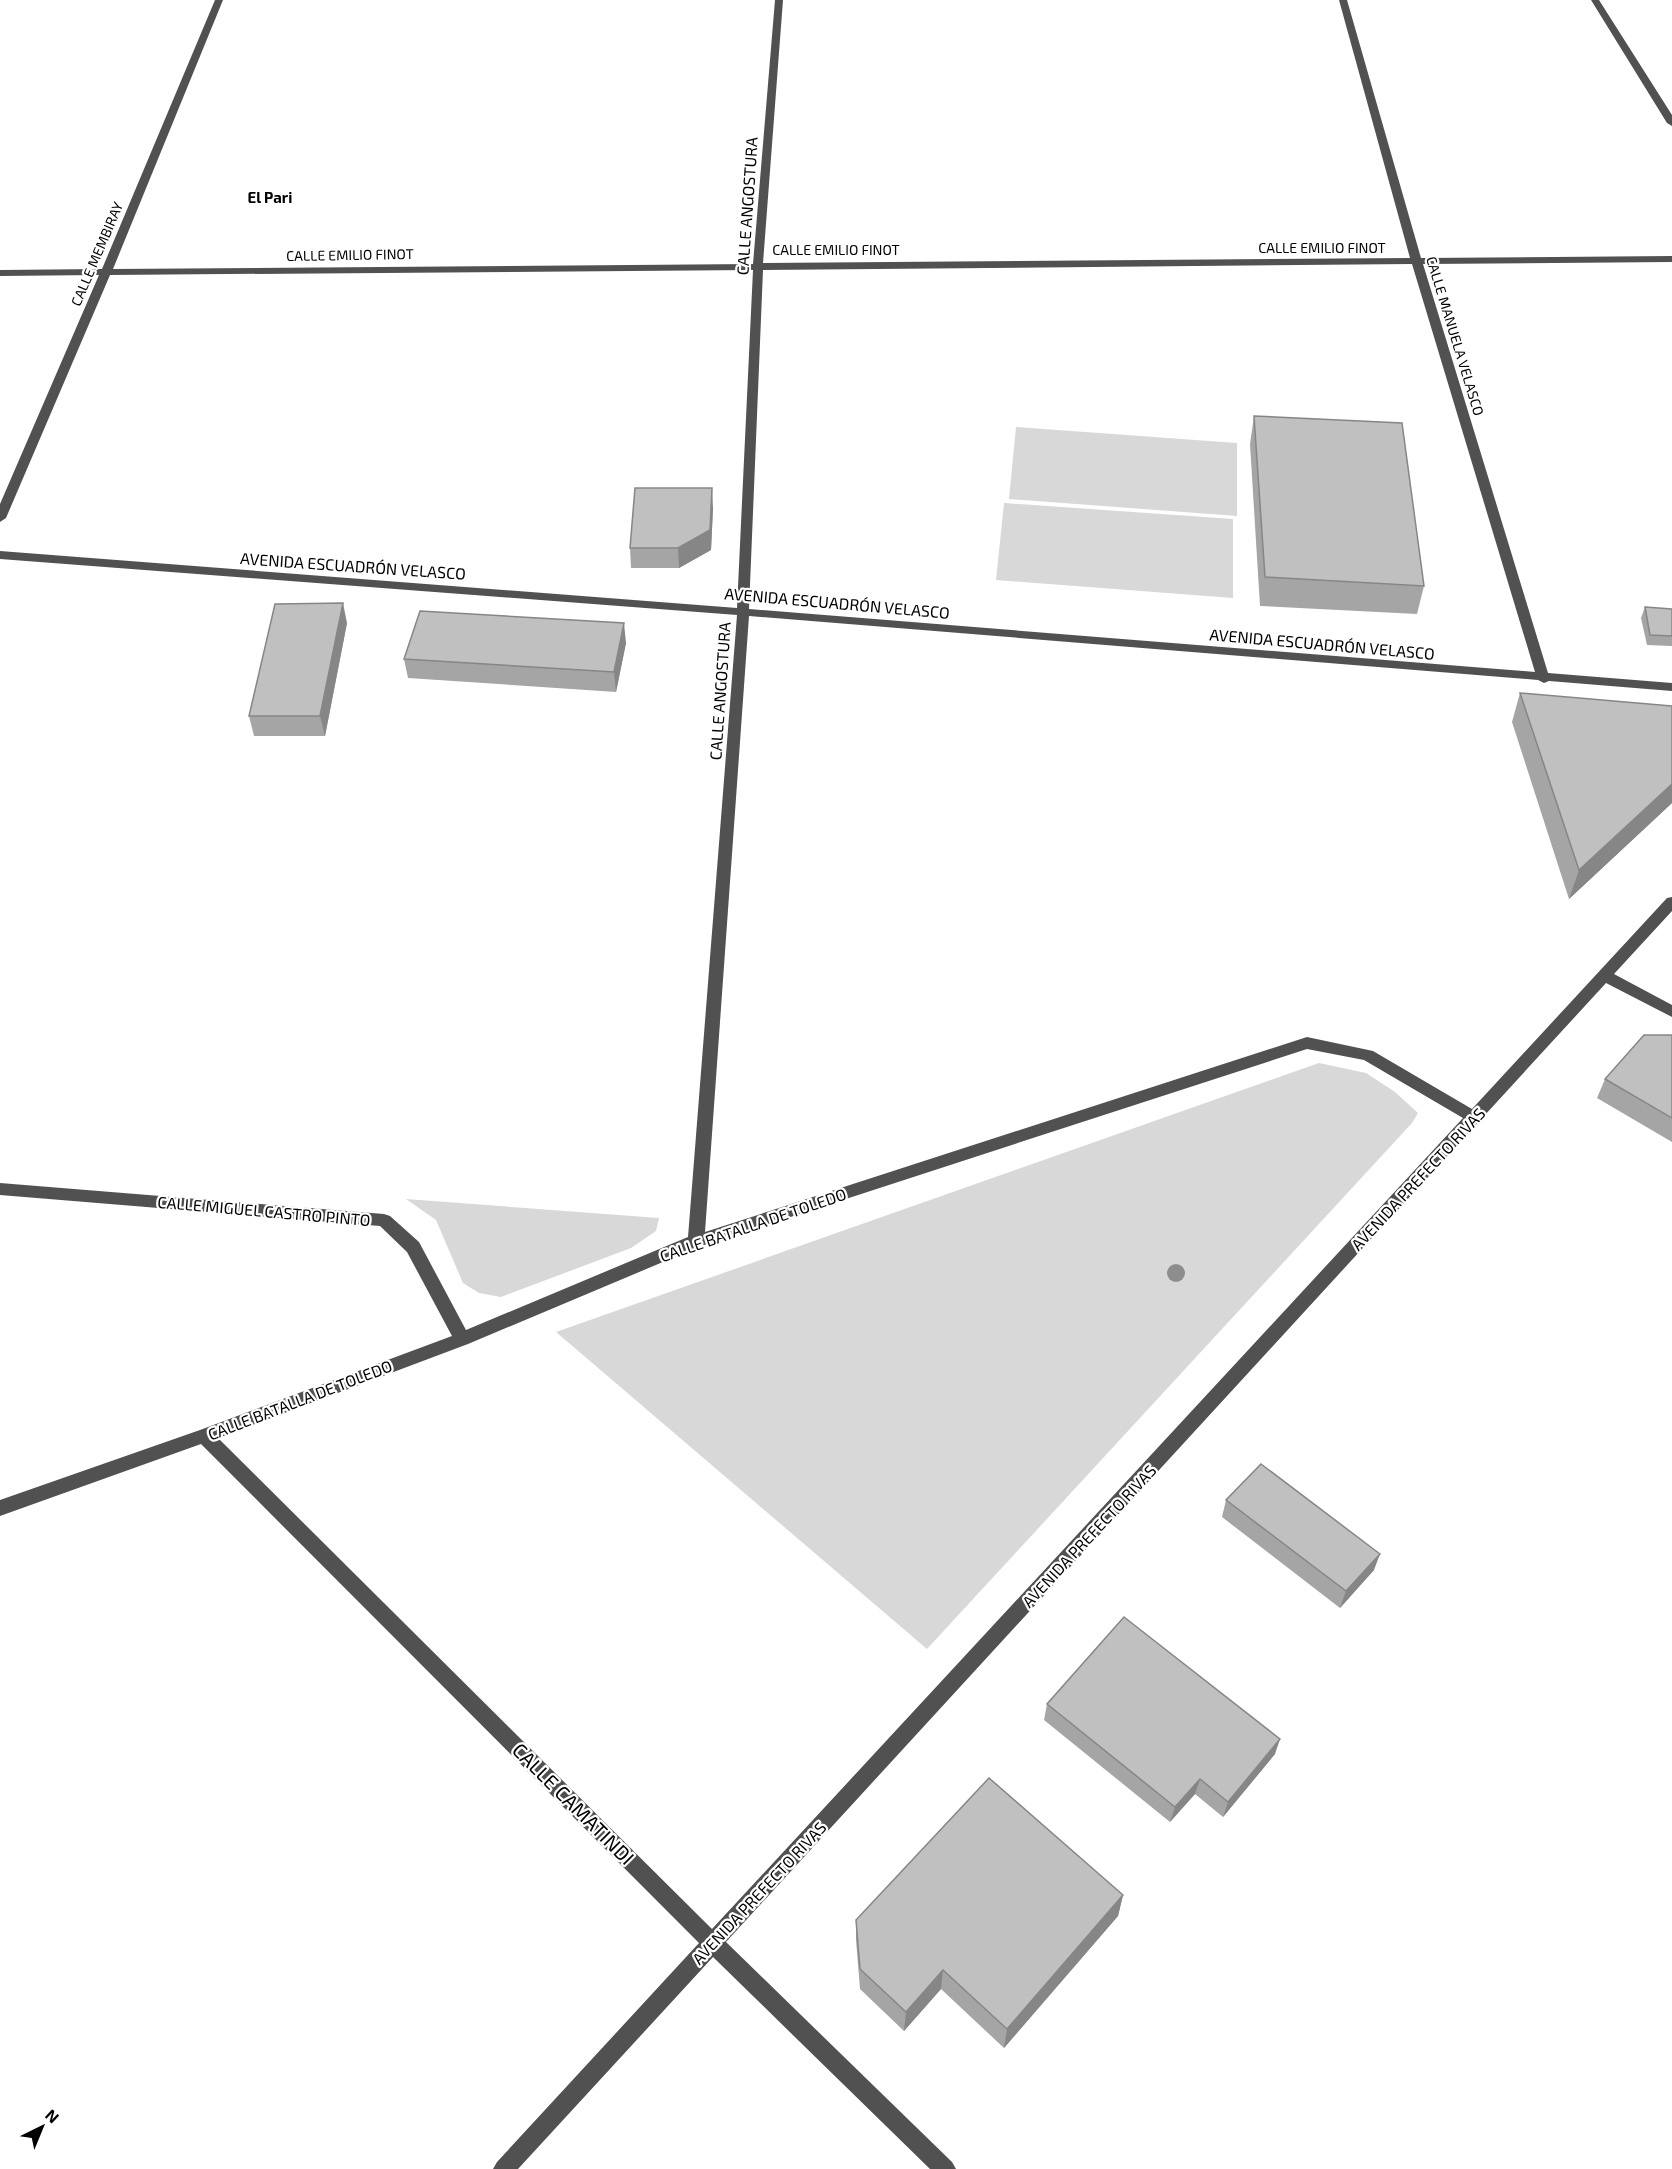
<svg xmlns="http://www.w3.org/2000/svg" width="1672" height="2169" font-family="'Exo 2',sans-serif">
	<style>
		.green { fill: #d8d8d8 }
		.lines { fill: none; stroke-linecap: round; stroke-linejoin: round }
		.minor { fill: #515151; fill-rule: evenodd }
		.tree { fill: #8d8d8d }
		.wall { fill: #a5a5a5 }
		.shaded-wall { fill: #868686 }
		.building { fill: #c0c0c0; stroke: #868686; stroke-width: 1.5 }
		.labels { text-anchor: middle; stroke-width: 4.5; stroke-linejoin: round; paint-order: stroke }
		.far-street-label { font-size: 14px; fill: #000; stroke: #fff }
		.far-neighbourhood-label { font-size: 15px; font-weight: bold; fill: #000; stroke: #fff }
		.street-label { font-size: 16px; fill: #000; stroke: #fff }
		.near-street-label { font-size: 20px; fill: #000; stroke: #fff }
	</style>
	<rect width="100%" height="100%" fill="#fff"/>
	<path class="green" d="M 1016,427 L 1237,443 L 1237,516 L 1009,499 Z
		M 1004,503 L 1233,519 L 1233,598 L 996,580 Z
		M 1319,1063 L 1366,1073 L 1395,1092 L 1418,1113 L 1412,1123 L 927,1649 L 556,1332 Z
		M 406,1199 L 659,1218 L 656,1231 L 631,1248 L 501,1297 L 479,1293 L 463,1283 L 436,1220 Z"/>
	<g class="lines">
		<path class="minor" d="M 215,0 L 223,0 L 113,269 L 753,264 L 775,0 L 783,0 L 763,263 L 1410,258 L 1339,0 L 1347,0 L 1421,258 L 1672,256 L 1672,262 L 1423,264 L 1548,673 L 1672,683 L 1672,691 L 1549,681 L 1544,683 L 1538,680 L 749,616 L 705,1232 L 1307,1037 L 1373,1051 L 1472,1109 L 1667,898 L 1672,897 L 1672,911 L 1614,974 L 1672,1005 L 1672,1017 L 1606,983 L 726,1942 L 952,2162 L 956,2169 L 930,2169 L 713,1957 L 518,2169 L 493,2169 L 497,2162 L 699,1943 L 201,1444 L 0,1516 L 0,1500 L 200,1430 L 452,1336 L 407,1252 L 380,1226 L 0,1195 L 0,1183 L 384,1214 L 390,1216 L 419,1242 L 466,1330 L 688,1237 L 737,615 L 0,559 L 0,551 L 737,608 L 753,270 L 110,275 L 6,518 L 0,522 L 0,504 L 99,275 L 0,276 L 0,270 L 102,269 ZM 1412,264 L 1535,672 L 749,609 L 763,270 ZM 1307,1049 L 1364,1060 L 1463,1118 L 712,1929 L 218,1438 L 468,1344 L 701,1246 Z
			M 1591,0 L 1599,0 L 1672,115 L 1672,126 L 1667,123 Z"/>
	</g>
	<circle class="tree" cx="1176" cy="1273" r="9"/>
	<path class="wall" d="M 1254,416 L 1424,586 L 1417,614 L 1260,606 L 1250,444 Z
		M 713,508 L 711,550 L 679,568 L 631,568 L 630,548 Z
		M 1645,607 L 1672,609 L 1672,646 L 1647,645 L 1641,618 Z
		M 347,623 L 325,736 L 254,736 L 249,716 Z
		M 626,643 L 616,692 L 408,678 L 404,659 Z
		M 1520,693 L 1672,706 L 1672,803 L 1569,899 L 1512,722 Z
		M 1672,1035 L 1672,1142 L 1597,1098 L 1605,1079 Z
		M 1226,1500 L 1374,1570 L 1340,1608 L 1222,1517 Z
		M 1047,1704 L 1275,1754 L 1223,1817 L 1195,1794 L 1170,1822 L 1044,1720 Z
		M 1123,1895 L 1118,1916 L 1004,2048 L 941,1989 L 904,2031 L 860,1989 L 856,1940 L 856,1920 Z"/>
	<path class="shaded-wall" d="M 712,488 L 713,508 L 711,550 L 679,568 L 678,548 Z
		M 343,603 L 347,623 L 325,736 L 320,716 Z
		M 624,623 L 626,643 L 616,692 L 614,672 Z
		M 1672,784 L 1672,803 L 1569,899 L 1579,870 Z
		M 1380,1554 L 1374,1570 L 1340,1608 L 1346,1591 Z
		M 1280,1739 L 1275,1754 L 1223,1817 L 1228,1802 Z
		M 1200,1779 L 1195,1794 L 1170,1822 L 1175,1807 Z
		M 1123,1895 L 1118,1916 L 1004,2048 L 1007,2029 Z
		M 943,1970 L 941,1989 L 904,2031 L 906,2012 Z"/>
	<path class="building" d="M 1254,416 L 1402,423 L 1424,586 L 1265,577 Z
		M 635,488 L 712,488 L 710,530 L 678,548 L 630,548 Z
		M 343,603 L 320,716 L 249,716 L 275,604 Z
		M 1645,607 L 1672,609 L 1672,636 L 1650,635 Z
		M 420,611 L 624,623 L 614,672 L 404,659 Z
		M 1520,693 L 1672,706 L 1672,784 L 1579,870 Z
		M 1644,1035 L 1672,1035 L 1672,1118 L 1605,1079 Z
		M 1261,1464 L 1380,1554 L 1346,1591 L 1226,1500 Z
		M 1124,1617 L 1280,1739 L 1228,1802 L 1200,1779 L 1175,1807 L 1047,1704 Z
		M 989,1778 L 1123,1895 L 1007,2029 L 943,1970 L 906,2012 L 860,1969 L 856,1920 Z"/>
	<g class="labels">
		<g class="far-street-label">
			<text x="1322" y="253">CALLE EMILIO FINOT</text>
			<text x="836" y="255">CALLE EMILIO FINOT</text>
			<text transform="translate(97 254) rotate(-67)" y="5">CALLE MEMBIRAY</text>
			<text transform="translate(350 255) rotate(-1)" y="5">CALLE EMILIO FINOT</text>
			<text transform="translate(1455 336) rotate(73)" y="5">CALLE MANUELA VELASCO</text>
		</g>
		<g class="far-neighbourhood-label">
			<text x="270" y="203">El Pari</text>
		</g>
		<g class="street-label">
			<text transform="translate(747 206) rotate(-86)" y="6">CALLE ANGOSTURA</text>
			<text transform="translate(353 566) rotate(4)" y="6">AVENIDA ESCUADRÓN VELASCO</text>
			<text transform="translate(837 603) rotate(5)" y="6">AVENIDA ESCUADRÓN VELASCO</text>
			<text transform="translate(1322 644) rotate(5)" y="6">AVENIDA ESCUADRÓN VELASCO</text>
			<text transform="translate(720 691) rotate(-86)" y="6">CALLE ANGOSTURA</text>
			<text transform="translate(1418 1179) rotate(-47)" y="6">AVENIDA PREFECTO RIVAS</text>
			<text transform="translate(264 1211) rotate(5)" y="6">CALLE MIGUEL CASTRO PINTO</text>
			<text transform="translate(753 1225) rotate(-19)" y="6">CALLE BATALLA DE TOLEDO</text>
			<text transform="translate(300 1400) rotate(-21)" y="6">CALLE BATALLA DE TOLEDO</text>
			<text transform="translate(1089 1536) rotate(-47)" y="6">AVENIDA PREFECTO RIVAS</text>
			<text transform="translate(759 1893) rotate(-47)" y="6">AVENIDA PREFECTO RIVAS</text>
		</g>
		<g class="near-street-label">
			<text transform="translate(573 1804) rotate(45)" y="7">CALLE CAMATINDI</text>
		</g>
	</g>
	<g transform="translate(42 2127) rotate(43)" stroke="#ffffff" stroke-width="4.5" paint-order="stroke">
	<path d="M0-4.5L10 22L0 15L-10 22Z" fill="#000000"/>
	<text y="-9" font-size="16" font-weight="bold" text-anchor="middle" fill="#000000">N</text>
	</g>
</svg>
